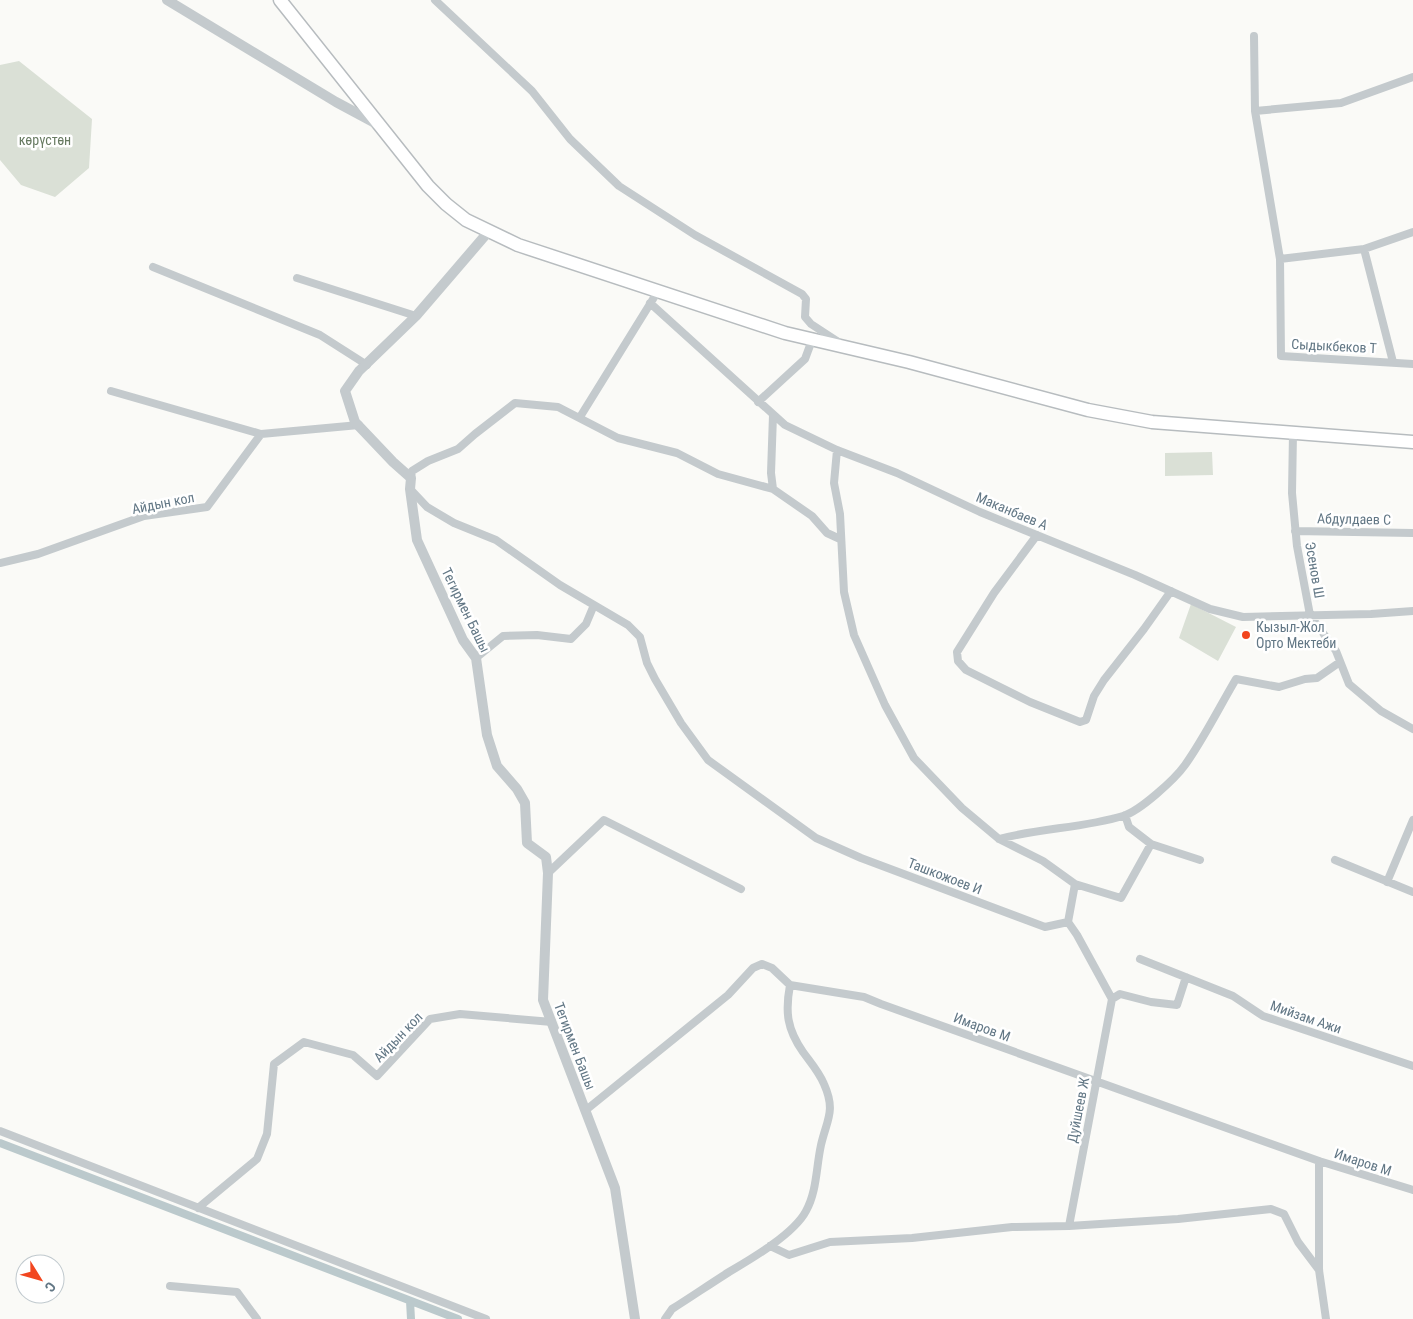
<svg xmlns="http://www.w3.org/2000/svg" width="1413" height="1319" font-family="'Roboto Condensed',sans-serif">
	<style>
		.green { fill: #dae0d6 }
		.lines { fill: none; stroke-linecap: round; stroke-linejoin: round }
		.canal { stroke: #bbc9cc; stroke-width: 8 }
		.trunk-casing { stroke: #b7bcbf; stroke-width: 15 }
		.minor { stroke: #c4cacd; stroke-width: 8 }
		.tertiary { stroke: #c4cacd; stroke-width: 10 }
		.trunk { stroke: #fff; stroke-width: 12 }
		.poi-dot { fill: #f2461f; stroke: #fff; stroke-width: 2 }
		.labels { text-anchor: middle; stroke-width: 5; stroke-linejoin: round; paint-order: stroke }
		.park-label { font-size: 14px; fill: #687b62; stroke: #fff }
		.street-label { font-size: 14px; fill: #627785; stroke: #fff }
		.poi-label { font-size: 14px; fill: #627785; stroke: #fff; text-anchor: start }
	</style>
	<rect width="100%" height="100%" fill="#fafaf7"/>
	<path class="green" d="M 19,61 L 92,119 L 89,168 L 55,197 L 21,185 L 0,160 L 0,65 Z
		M 1212,452 L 1213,475 L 1165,476 L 1165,453 Z
		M 1191,604 L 1236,627 L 1218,661 L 1179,638 Z"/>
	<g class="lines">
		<path class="canal" d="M 0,1143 L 458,1319
			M 410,1301 L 411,1319"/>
		<g class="trunk-casing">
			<path id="trunk" d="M 280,0 L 428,186 L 446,204 L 466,220 L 518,245 L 785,333 L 909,362 L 1088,410 L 1152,422 L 1413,442"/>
		</g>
		<path class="minor" d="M 435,0 L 532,91 L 570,139 L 619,186 L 695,235 L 802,294 L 806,299 L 805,317 L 811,324 L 837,341
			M 1254,36 L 1255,111 L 1280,259 L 1281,356 L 1413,364
			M 1255,111 L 1341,103 L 1413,77
			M 1364,249 L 1393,362
			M 1280,259 L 1364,249 L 1413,232
			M 153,267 L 320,335 L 367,365
			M 297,278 L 416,316
			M 650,303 L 785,425 L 837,450 L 897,473 L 980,512 L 1135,575 L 1210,609 L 1243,617 L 1371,614 L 1413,611
			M 111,391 L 261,434
			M 758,402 L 805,359 L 812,340
			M 580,417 L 658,291
			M 1293,433 L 1292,493 L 1297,546 L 1310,615 L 1336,651 L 1349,684 L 1381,711 L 1413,729
			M 837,450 L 834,483 L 840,514 L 844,592 L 854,635 L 885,705 L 914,758 L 962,808 L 999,839 L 1043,861 L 1075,884 L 1121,898 L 1151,844
			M 411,478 L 412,471 L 428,461 L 458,449 L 475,434 L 515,403 L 558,407 L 618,438 L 677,453 L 718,474 L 773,489 L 812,516 L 827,533 L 840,539
			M 410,489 L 427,507 L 454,523 L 496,540 L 560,585 L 628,625 L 640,637 L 647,663 L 655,679 L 681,723 L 708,760 L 816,838 L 861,858 L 1045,927 L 1068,922
			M 773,489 L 771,473 L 773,415
			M 1295,531 L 1413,533
			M 1037,535 L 994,593 L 957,652 L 958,661 L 966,670 L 1030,702 L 1080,722 L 1086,720 L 1094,696 L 1104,680 L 1144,629 L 1171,591
			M 0,563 L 38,554 L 144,516 L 207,507 L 261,434 L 359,425
			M 476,658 L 503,636 L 537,635 L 571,639 L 586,624 L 594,605
			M 1125,815 L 1129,827 L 1151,844 L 1200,860
			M 999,839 C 1040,828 1083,828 1123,816 C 1140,811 1175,779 1185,765 C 1203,740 1220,706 1236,679 L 1279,687 L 1305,679 L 1317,678 L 1340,662
			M 1335,860 L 1413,892
			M 548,873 L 604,820 L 741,889
			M 1387,882 L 1413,820
			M 1068,922 L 1077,935 L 1112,999
			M 1068,922 L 1075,884
			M 1140,959 L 1233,996 L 1263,1016 L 1413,1066
			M 1112,999 L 1120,994 L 1151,1002 L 1177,1005 L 1186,977
			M 586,1110 L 728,995 L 753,968 L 762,964 L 772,968 L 790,985 L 864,997 L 881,1004 L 1319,1161 L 1413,1190
			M 0,1131 L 486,1319
			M 1319,1161 L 1319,1270 L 1326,1319
			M 198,1208 L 257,1159 L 267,1134 L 274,1064 L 304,1042 L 353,1055 L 377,1076 L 430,1019 L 460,1014 L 552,1022
			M 1069,1226 L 1112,999
			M 770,1246 L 789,1255 L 830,1242 L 912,1238 L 1012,1227 L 1069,1226 L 1178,1219 L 1271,1209 L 1284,1214 L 1298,1242 L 1319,1270
			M 170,1286 L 237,1292 L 257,1319
			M 665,1319 L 672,1309 C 691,1297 710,1284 729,1272 C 751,1259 794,1234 806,1211 C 817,1191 816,1168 821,1145 C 827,1119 836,1111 824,1084 C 819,1072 811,1063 803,1052 C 787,1029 785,1012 790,985"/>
		<path class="tertiary" d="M 167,0 L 336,102 L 377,124
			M 489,231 L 416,316 L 359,371 L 345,391 L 355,422 L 393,462 L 411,478 L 410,489 L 417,540 L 463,640 L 476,658 L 487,735 L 497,766 L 517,789 L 525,803 L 527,843 L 546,857 L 548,873 L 543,1000 L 615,1188 L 635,1319"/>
		<use href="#trunk" class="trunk"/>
	</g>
	<circle class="poi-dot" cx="1246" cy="635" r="5"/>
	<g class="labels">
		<g class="park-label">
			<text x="45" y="145">көрүстөн</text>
		</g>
		<g class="street-label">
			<text transform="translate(1334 346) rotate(3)" y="5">Сыдыкбеков Т</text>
			<text transform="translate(163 503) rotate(-11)" y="5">Айдын кол</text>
			<text transform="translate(1012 511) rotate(23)" y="5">Маканбаев А</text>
			<text transform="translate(1354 519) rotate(1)" y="5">Абдулдаев С</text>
			<text transform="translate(1315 570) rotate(80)" y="5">Эсенов Ш</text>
			<text transform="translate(466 610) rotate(64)" y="5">Тегирмен Башы</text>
			<text transform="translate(945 876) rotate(21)" y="5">Ташкожоев И</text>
			<text transform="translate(1306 1017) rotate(19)" y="5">Мийзам Ажи</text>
			<text transform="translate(982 1027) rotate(20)" y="5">Имаров М</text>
			<text transform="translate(398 1037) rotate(-46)" y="5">Айдын кол</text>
			<text transform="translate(575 1046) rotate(69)" y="5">Тегирмен Башы</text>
			<text transform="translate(1078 1110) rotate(-79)" y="5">Дуйшеев Ж</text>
			<text transform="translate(1363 1162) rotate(18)" y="5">Имаров М</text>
		</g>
		<g class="poi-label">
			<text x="1256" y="632">Кызыл-Жол<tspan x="1256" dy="16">Орто Мектеби</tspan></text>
		</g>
	</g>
	<g transform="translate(40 1279) rotate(127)"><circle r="24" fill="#ffffff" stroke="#c0c9ce"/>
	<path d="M0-4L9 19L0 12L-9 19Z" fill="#f2461f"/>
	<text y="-8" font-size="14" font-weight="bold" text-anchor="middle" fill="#627785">С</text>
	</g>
</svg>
